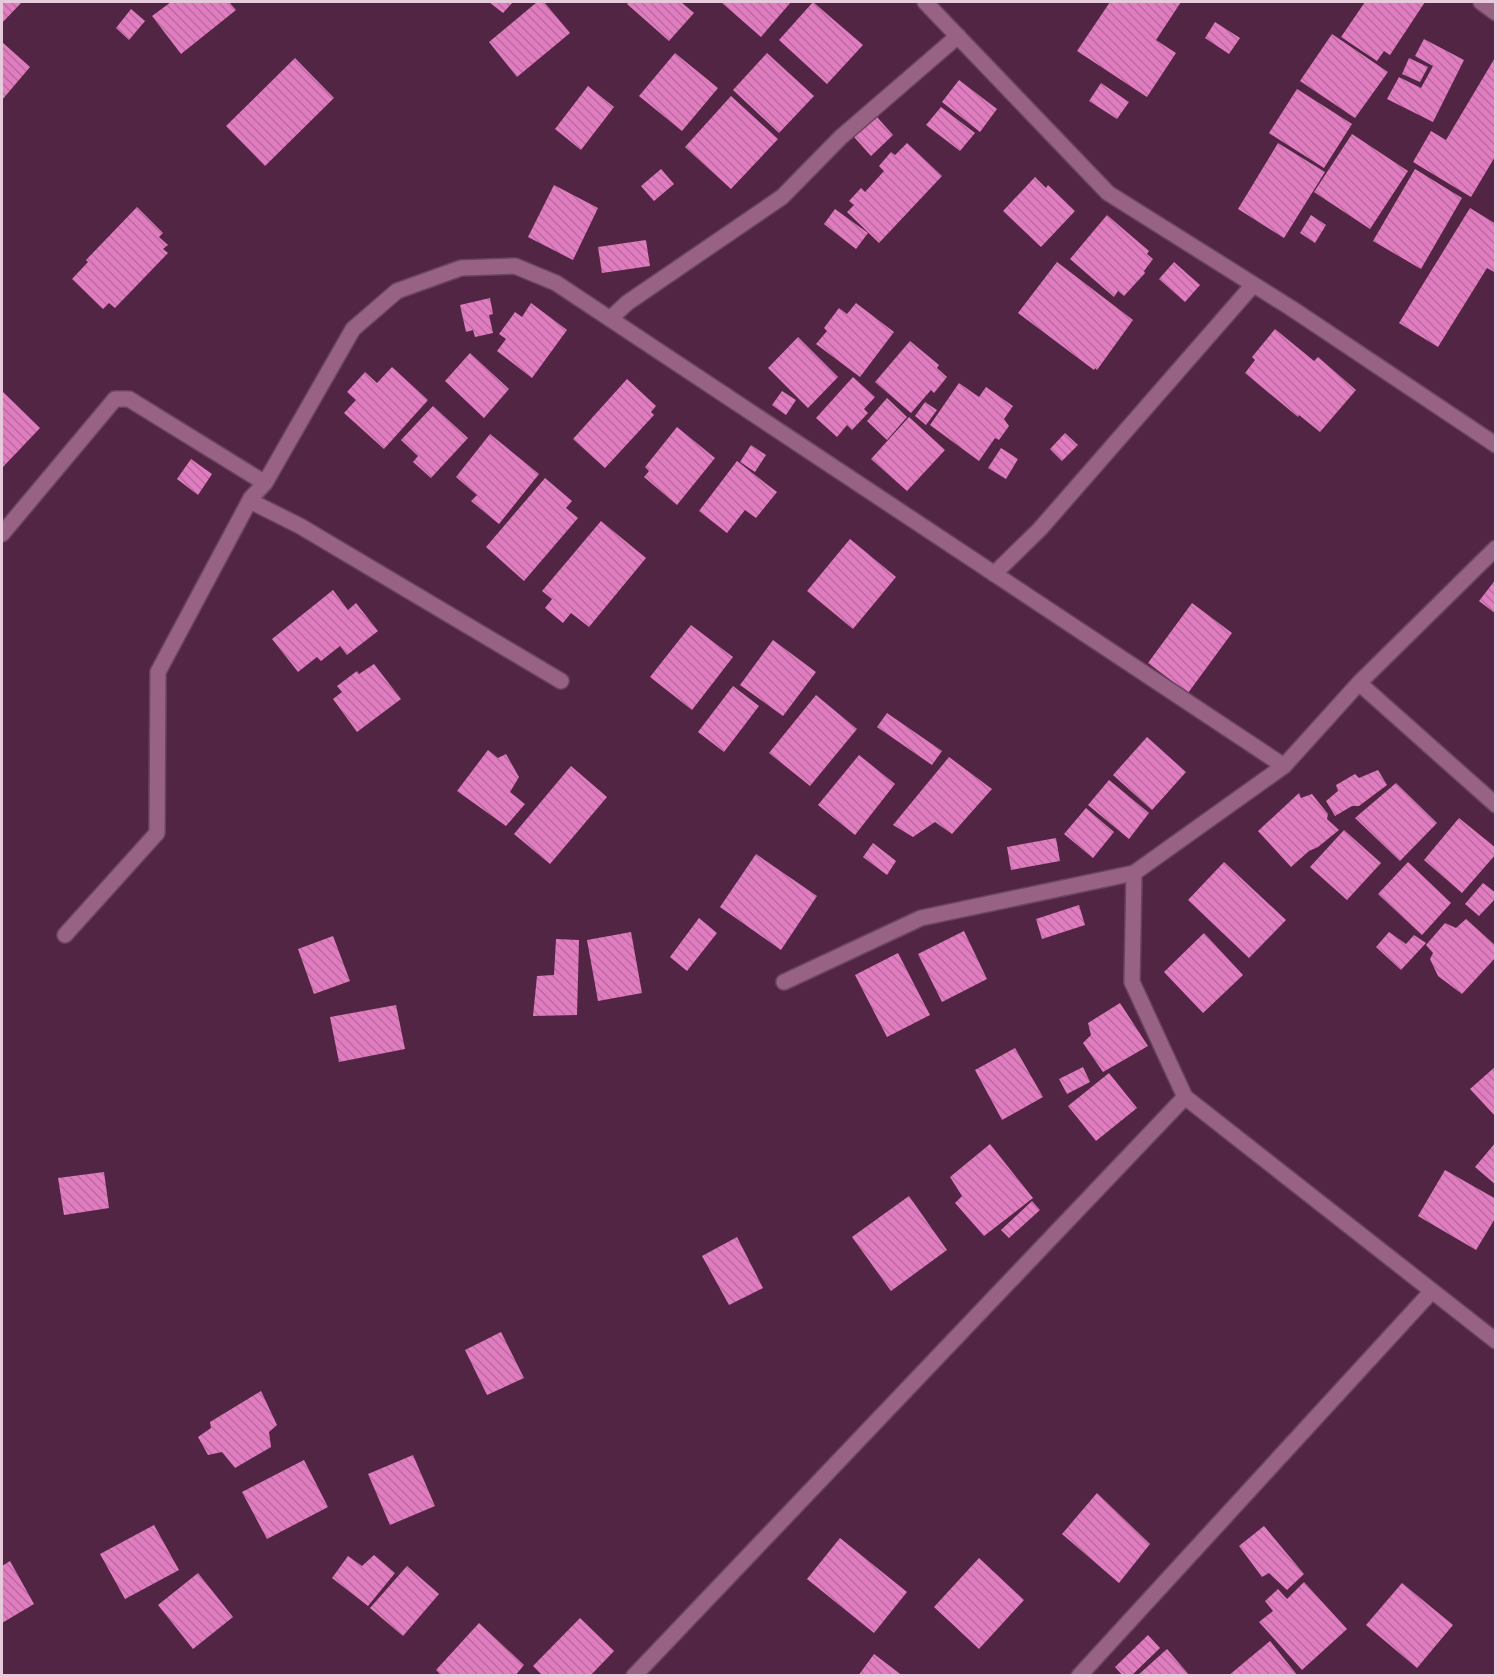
<svg xmlns="http://www.w3.org/2000/svg" width="1497" height="1677" font-family="Lato,sans-serif">
	<style>
		.building { fill: url(#building-back-hatch) }
		.lines { fill: none; stroke-linecap: round; stroke-linejoin: round }
		.minor-casing { stroke: #6c4460; stroke-width: 18 }
		.minor { stroke: #976284; stroke-width: 15 }
	</style>
	<defs>
		<pattern id="building-back-hatch" width="6" height="6" patternUnits="userSpaceOnUse" patternTransform="scale(1.5)"><rect width="6" height="6" fill="#e07cbf"/><path d="M-1 5l2 2M0 0l6 6M5-1l2 2" fill="none" stroke="#ba6ca0"/></pattern>
	</defs>
	<rect width="100%" height="100%" fill="#532545"/>
	<path class="building" d="M 2,2 L 22,2 L 2,23 Z
		M 171,2 L 229,2 L 236,10 L 181,54 L 152,16 Z
		M 489,2 L 513,2 L 503,13 Z
		M 537,2 L 544,2 L 570,33 L 517,77 L 489,42 Z
		M 629,2 L 681,2 L 694,13 L 669,41 L 627,4 Z
		M 723,2 L 791,2 L 761,37 L 722,3 Z
		M 813,2 L 863,45 L 827,84 L 779,40 Z
		M 1110,2 L 1181,2 L 1156,40 L 1176,53 L 1147,97 L 1077,51 Z
		M 1365,2 L 1425,2 L 1390,55 L 1384,51 L 1377,61 L 1341,37 Z
		M 131,9 L 145,21 L 129,40 L 116,28 Z
		M 1215,22 L 1240,38 L 1229,54 L 1205,38 Z
		M 1332,34 L 1388,72 L 1355,118 L 1300,81 Z
		M 1424,39 L 1464,60 L 1433,122 L 1387,99 L 1399,77 L 1421,88 L 1433,66 L 1415,56 Z
		M 2,42 L 30,67 L 2,100 Z
		M 675,53 L 718,88 L 682,131 L 639,96 Z
		M 767,53 L 814,96 L 779,133 L 733,90 Z
		M 1496,56 L 1496,155 L 1471,197 L 1413,162 L 1431,131 L 1446,140 Z
		M 295,58 L 334,98 L 265,166 L 226,126 Z
		M 1409,58 L 1428,67 L 1420,82 L 1402,74 Z
		M 959,80 L 997,109 L 980,132 L 942,102 Z
		M 1101,83 L 1129,102 L 1117,119 L 1089,101 Z
		M 588,86 L 614,107 L 581,150 L 555,129 Z
		M 1297,89 L 1352,124 L 1324,168 L 1269,133 Z
		M 731,96 L 778,139 L 731,189 L 685,147 Z
		M 941,107 L 975,133 L 960,151 L 926,125 Z
		M 877,117 L 893,135 L 871,156 L 854,137 Z
		M 1352,134 L 1408,171 L 1370,229 L 1314,192 Z
		M 907,143 L 942,176 L 879,243 L 847,212 L 854,205 L 849,201 L 861,188 L 865,192 L 884,171 L 879,166 L 891,152 L 895,155 Z
		M 1278,143 L 1325,172 L 1284,238 L 1238,209 Z
		M 661,169 L 674,184 L 654,201 L 641,186 Z
		M 1415,169 L 1462,198 L 1421,269 L 1373,241 Z
		M 1035,177 L 1046,188 L 1048,185 L 1075,211 L 1041,247 L 1003,211 Z
		M 554,185 L 598,208 L 573,260 L 528,237 Z
		M 137,207 L 163,233 L 159,237 L 168,245 L 163,249 L 168,253 L 115,308 L 109,303 L 103,309 L 72,279 L 88,262 L 86,260 Z
		M 1470,208 L 1496,224 L 1496,273 L 1487,268 L 1438,347 L 1399,323 Z
		M 835,209 L 868,233 L 856,249 L 824,224 Z
		M 1107,215 L 1149,251 L 1147,254 L 1153,259 L 1144,271 L 1145,273 L 1124,296 L 1118,291 L 1114,297 L 1070,259 Z
		M 1311,215 L 1326,225 L 1315,243 L 1300,233 Z
		M 646,240 L 650,266 L 602,273 L 598,247 Z
		M 1057,262 L 1133,320 L 1097,370 L 1095,368 L 1094,370 L 1018,313 Z
		M 1174,262 L 1200,285 L 1185,302 L 1159,279 Z
		M 490,298 L 493,314 L 489,315 L 493,333 L 475,337 L 473,330 L 466,332 L 460,305 Z
		M 531,303 L 567,330 L 532,378 L 497,351 L 506,339 L 499,334 L 515,312 L 522,317 Z
		M 856,303 L 894,332 L 860,377 L 816,344 L 827,331 L 824,328 L 839,308 L 847,314 Z
		M 1275,329 L 1314,361 L 1318,357 L 1356,390 L 1320,432 L 1299,415 L 1298,417 L 1245,373 L 1255,360 L 1252,357 Z
		M 798,337 L 838,377 L 808,408 L 768,368 Z
		M 910,341 L 939,365 L 937,368 L 947,377 L 934,393 L 931,390 L 911,413 L 875,382 Z
		M 470,353 L 509,389 L 484,418 L 445,381 Z
		M 392,367 L 428,400 L 384,449 L 344,413 L 356,400 L 347,392 L 365,372 L 377,383 Z
		M 853,377 L 875,397 L 864,409 L 868,413 L 852,430 L 847,425 L 837,437 L 816,418 Z
		M 627,379 L 656,406 L 651,412 L 654,415 L 605,468 L 573,439 Z
		M 959,383 L 979,397 L 986,387 L 1013,406 L 1004,419 L 1009,426 L 999,440 L 995,438 L 979,461 L 930,425 Z
		M 2,391 L 40,428 L 2,468 Z
		M 782,391 L 796,400 L 786,415 L 772,405 Z
		M 887,398 L 907,417 L 887,440 L 867,421 Z
		M 925,402 L 937,410 L 926,425 L 915,416 Z
		M 433,406 L 468,438 L 431,478 L 413,462 L 418,456 L 401,440 Z
		M 909,417 L 945,450 L 907,491 L 871,459 Z
		M 677,427 L 715,458 L 677,505 L 644,477 L 649,471 L 645,467 Z
		M 1065,433 L 1078,445 L 1062,461 L 1050,449 Z
		M 490,434 L 539,474 L 499,524 L 471,501 L 477,495 L 456,477 Z
		M 751,445 L 766,455 L 755,472 L 740,462 Z
		M 1001,448 L 1018,459 L 1006,479 L 988,468 Z
		M 191,459 L 212,474 L 198,495 L 177,479 Z
		M 737,461 L 777,492 L 756,518 L 745,510 L 727,533 L 699,511 Z
		M 545,478 L 572,501 L 566,508 L 578,518 L 524,581 L 486,547 Z
		M 601,521 L 646,558 L 589,627 L 571,613 L 563,623 L 545,608 L 552,599 L 542,591 Z
		M 850,539 L 896,577 L 853,629 L 807,591 Z
		M 1496,579 L 1496,614 L 1479,601 Z
		M 333,590 L 348,610 L 356,603 L 378,631 L 347,655 L 340,646 L 321,661 L 317,657 L 298,672 L 272,639 Z
		M 1192,603 L 1232,633 L 1188,693 L 1148,663 Z
		M 691,625 L 733,657 L 692,710 L 650,677 Z
		M 773,640 L 816,672 L 783,716 L 740,685 Z
		M 374,664 L 401,699 L 357,732 L 333,699 L 342,692 L 337,686 L 357,671 L 359,674 Z
		M 733,686 L 759,706 L 724,752 L 698,732 Z
		M 816,695 L 857,729 L 810,786 L 769,753 Z
		M 887,713 L 942,751 L 932,765 L 877,727 Z
		M 1147,737 L 1186,772 L 1152,810 L 1113,775 Z
		M 488,750 L 498,758 L 506,754 L 519,777 L 510,792 L 525,804 L 506,826 L 457,791 Z
		M 859,755 L 895,784 L 855,835 L 818,805 Z
		M 949,757 L 992,789 L 952,834 L 935,822 L 913,837 L 893,825 Z
		M 571,766 L 607,797 L 550,864 L 514,834 Z
		M 1378,770 L 1387,785 L 1359,806 L 1352,806 L 1335,816 L 1326,801 L 1338,791 L 1336,785 L 1355,774 L 1359,778 Z
		M 1109,780 L 1149,813 L 1129,839 L 1088,805 Z
		M 1396,783 L 1437,823 L 1400,861 L 1355,818 Z
		M 1299,793 L 1301,798 L 1312,794 L 1328,814 L 1327,819 L 1339,830 L 1318,847 L 1309,851 L 1291,867 L 1258,831 Z
		M 1086,808 L 1114,832 L 1093,858 L 1064,834 Z
		M 1459,818 L 1496,848 L 1496,854 L 1462,893 L 1424,860 Z
		M 1344,830 L 1381,863 L 1347,900 L 1310,867 Z
		M 1056,838 L 1060,861 L 1011,870 L 1007,847 Z
		M 873,843 L 896,861 L 887,875 L 863,857 Z
		M 756,854 L 817,896 L 781,950 L 720,907 Z
		M 1224,862 L 1286,920 L 1249,958 L 1188,900 Z
		M 1408,862 L 1451,903 L 1422,935 L 1378,894 Z
		M 1483,883 L 1496,893 L 1496,898 L 1479,916 L 1465,904 Z
		M 1079,905 L 1085,925 L 1042,939 L 1036,919 Z
		M 699,918 L 717,933 L 687,971 L 670,957 Z
		M 1466,919 L 1496,946 L 1496,957 L 1462,994 L 1438,976 L 1430,959 L 1433,953 L 1426,945 L 1445,923 L 1456,928 Z
		M 964,931 L 987,979 L 942,1002 L 918,954 Z
		M 631,932 L 642,993 L 598,1001 L 587,940 Z
		M 1389,932 L 1406,944 L 1414,935 L 1426,943 L 1401,970 L 1376,947 Z
		M 1204,933 L 1243,975 L 1203,1013 L 1164,972 Z
		M 333,936 L 350,981 L 314,994 L 298,949 Z
		M 556,939 L 579,940 L 577,1015 L 533,1016 L 537,976 L 554,975 Z
		M 898,953 L 930,1015 L 887,1037 L 855,975 Z
		M 1120,1003 L 1148,1046 L 1103,1072 L 1083,1043 L 1091,1035 L 1088,1023 Z
		M 396,1005 L 405,1049 L 339,1062 L 330,1017 Z
		M 1015,1048 L 1043,1097 L 1002,1120 L 975,1070 Z
		M 1496,1066 L 1496,1117 L 1470,1089 Z
		M 1083,1067 L 1090,1082 L 1067,1094 L 1059,1079 Z
		M 1109,1073 L 1137,1108 L 1096,1141 L 1068,1106 Z
		M 1496,1142 L 1496,1185 L 1475,1167 Z
		M 990,1144 L 1033,1198 L 984,1236 L 955,1203 L 962,1196 L 950,1177 Z
		M 1445,1170 L 1496,1199 L 1496,1217 L 1476,1250 L 1418,1216 Z
		M 104,1172 L 109,1208 L 64,1215 L 58,1178 Z
		M 909,1196 L 947,1250 L 891,1291 L 852,1237 Z
		M 1032,1201 L 1040,1210 L 1009,1238 L 1001,1230 Z
		M 737,1237 L 763,1288 L 729,1305 L 702,1256 Z
		M 501,1332 L 524,1378 L 487,1395 L 465,1350 Z
		M 261,1391 L 277,1425 L 269,1432 L 271,1447 L 235,1468 L 222,1452 L 208,1455 L 198,1437 L 211,1428 L 210,1422 Z
		M 413,1455 L 435,1506 L 390,1525 L 368,1474 Z
		M 304,1460 L 328,1507 L 267,1539 L 242,1492 Z
		M 1097,1493 L 1150,1544 L 1119,1583 L 1062,1534 Z
		M 154,1525 L 179,1570 L 125,1599 L 100,1554 Z
		M 1264,1526 L 1304,1574 L 1287,1590 L 1269,1573 L 1262,1577 L 1239,1546 Z
		M 840,1538 L 907,1592 L 874,1633 L 807,1579 Z
		M 374,1555 L 395,1573 L 368,1606 L 332,1578 L 348,1556 L 362,1566 Z
		M 979,1558 L 1024,1600 L 979,1649 L 934,1607 Z
		M 10,1561 L 34,1604 L 2,1623 L 2,1566 Z
		M 407,1566 L 439,1594 L 403,1636 L 370,1608 Z
		M 198,1573 L 233,1617 L 193,1649 L 158,1605 Z
		M 1304,1582 L 1347,1629 L 1302,1670 L 1259,1622 L 1273,1611 L 1265,1601 L 1278,1589 L 1287,1599 Z
		M 1402,1583 L 1453,1625 L 1417,1668 L 1366,1625 Z
		M 580,1618 L 614,1651 L 590,1676 L 543,1676 L 533,1666 Z
		M 479,1623 L 524,1665 L 515,1676 L 442,1676 L 436,1670 Z
		M 1148,1635 L 1160,1648 L 1131,1676 L 1123,1676 L 1115,1667 Z
		M 1270,1641 L 1298,1676 L 1228,1676 Z
		M 1167,1649 L 1190,1676 L 1137,1676 Z
		M 874,1654 L 903,1676 L 858,1676 Z"/>
	<g class="lines">
		<g class="minor-casing">
			<path id="minor" d="M 925,2 L 1108,193 L 1291,308 L 1496,445
				M 1481,2 L 1496,13
				M 610,319 L 627,303 L 782,197 L 841,137 L 958,36
				M 251,498 L 254,503 L 300,526 L 561,681
				M 2,534 L 115,399 L 129,399 L 265,483
				M 994,574 L 1040,529 L 1253,285
				M 1359,683 L 1496,805
				M 1134,873 L 1132,982 L 1185,1097 L 1496,1341
				M 65,935 L 157,833 L 158,672 L 251,498 L 265,483 L 353,329 L 397,291 L 461,268 L 515,266 L 556,283 L 1284,766
				M 784,982 L 921,918 L 1134,873 L 1284,766 L 1359,683 L 1496,548
				M 634,1676 L 1185,1097
				M 1079,1676 L 1432,1291"/>
		</g>
		<use href="#minor" class="minor"/>
	</g>
	<rect width="1497" height="1677" fill="none" stroke="#e8cadd" stroke-width="6"/>
</svg>
